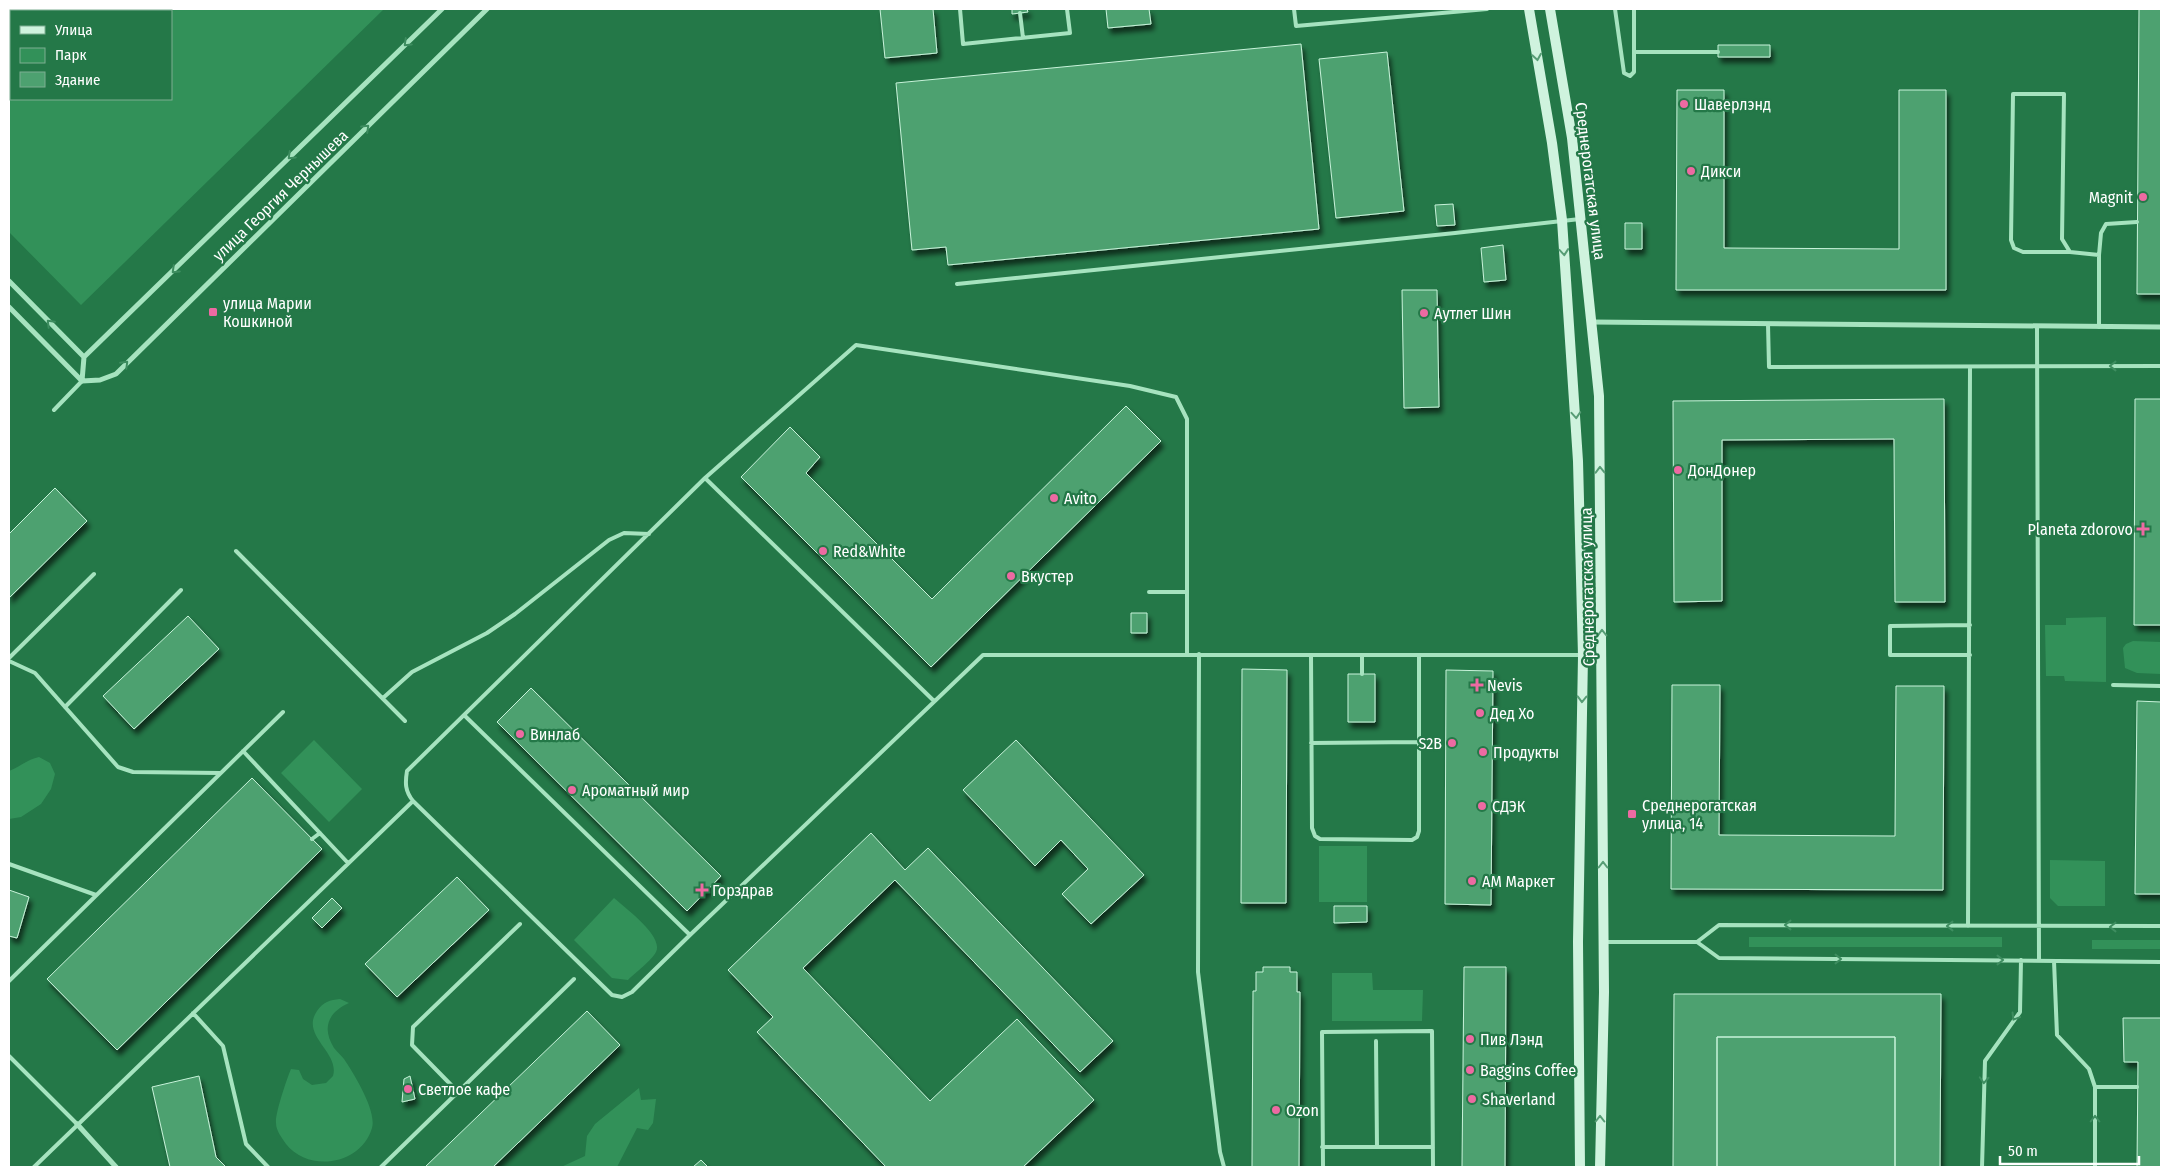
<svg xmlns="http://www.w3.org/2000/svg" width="2170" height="1176" font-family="'Fira Sans Condensed',sans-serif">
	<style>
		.green { fill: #329159; fill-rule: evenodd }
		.building { fill: #4da170; stroke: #c8f3da; filter: url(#shadow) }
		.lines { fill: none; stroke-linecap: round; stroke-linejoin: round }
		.lane { stroke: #a6e3bf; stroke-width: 4 }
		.street { stroke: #a6e3bf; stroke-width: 5 }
		.secondary { stroke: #cff3de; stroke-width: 10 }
		.oneway { stroke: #3e8d60 }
		.oneway2 { stroke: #579d75 }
		.poi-dot { fill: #ed6aa2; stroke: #247848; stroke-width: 2 }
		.labels { text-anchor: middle; stroke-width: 4.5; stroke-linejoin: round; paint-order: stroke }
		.poi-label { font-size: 16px; fill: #fff; stroke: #247848; text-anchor: start }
		.street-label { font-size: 16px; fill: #fff; stroke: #247848 }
	</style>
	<defs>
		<filter id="shadow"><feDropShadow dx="3" dy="5.5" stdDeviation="2.5" flood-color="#0009"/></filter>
	</defs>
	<rect width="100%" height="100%" fill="#247848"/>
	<path class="green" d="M 9,9 L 384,9 L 81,305 L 9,232 ZM 171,11 L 171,99 L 11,99 L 11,11 Z
		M 2106,617 L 2106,682 L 2065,681 L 2064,676 L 2046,676 L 2045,625 L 2066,625 L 2066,618 Z
		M 2133,641 L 2161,642 L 2161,674 L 2137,673 L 2125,668 L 2123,648 L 2126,644 Z
		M 314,740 L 362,789 L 329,822 L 281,773 Z
		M 39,757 L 50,763 L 55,774 L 51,789 L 41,804 L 21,817 L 9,819 L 9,771 C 20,767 28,759 39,757 Z
		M 1319,846 L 1367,846 L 1367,902 L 1319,902 Z
		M 2050,860 L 2105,861 L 2105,906 L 2058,906 L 2050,898 Z
		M 614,898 C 625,908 664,936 656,952 C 652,960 635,973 628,980 L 612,978 L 574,940 Z
		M 1749,937 L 2002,937 L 2002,947 L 1749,947 Z
		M 2092,940 L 2161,940 L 2161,949 L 2092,949 Z
		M 1332,973 L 1372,973 L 1373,990 L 1423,990 L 1422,1021 L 1332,1021 Z
		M 340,999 L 349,1003 C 329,1012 321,1027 334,1048 C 337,1052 341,1055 344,1059 C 354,1074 377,1111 372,1128 C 361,1165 309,1173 286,1144 C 282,1138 276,1131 276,1123 C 275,1114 287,1078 291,1069 L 299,1070 L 303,1079 L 312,1085 L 326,1083 L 333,1076 C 340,1052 300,1036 317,1011 C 323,1002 330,1000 340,999 Z
		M 639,1088 L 641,1100 L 656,1099 L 653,1123 L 648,1130 L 637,1128 L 617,1167 L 561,1167 L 585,1156 L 587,1136 L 595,1124 Z"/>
	<path class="building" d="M 880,9 L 933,9 L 937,53 L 885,58 Z
		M 1012,9 L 1027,9 L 1028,12 L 1012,14 Z
		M 1106,9 L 1149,9 L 1151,24 L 1108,28 Z
		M 2139,9 L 2161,9 L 2161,294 L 2137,294 Z
		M 1301,44 L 1319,229 L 948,265 L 946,247 L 912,250 L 896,83 Z
		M 1718,45 L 1770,45 L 1770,57 L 1718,57 Z
		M 1387,52 L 1404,211 L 1336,218 L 1319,59 Z
		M 1677,90 L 1724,90 L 1724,248 L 1899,249 L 1899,90 L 1946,90 L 1946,290 L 1676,290 Z
		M 1453,204 L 1455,225 L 1437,226 L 1435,205 Z
		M 1625,223 L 1642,223 L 1642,249 L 1625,249 Z
		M 1503,245 L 1506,280 L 1484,282 L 1481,248 Z
		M 1402,290 L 1437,290 L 1439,407 L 1404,408 Z
		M 1944,399 L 1945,602 L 1895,602 L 1894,439 L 1722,440 L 1722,601 L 1674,602 L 1673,401 Z
		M 2135,399 L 2161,399 L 2161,625 L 2134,625 Z
		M 1126,406 L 1161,441 L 931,667 L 741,477 L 790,427 L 820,457 L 806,473 L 932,599 Z
		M 55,488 L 87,521 L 9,598 L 9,534 Z
		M 1131,613 L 1147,613 L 1147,633 L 1131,633 Z
		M 188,616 L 219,649 L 134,729 L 103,696 Z
		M 1242,669 L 1287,670 L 1286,903 L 1241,903 Z
		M 1446,670 L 1493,671 L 1491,905 L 1445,904 Z
		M 1348,674 L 1375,674 L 1375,722 L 1348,722 Z
		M 1672,685 L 1720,685 L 1719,835 L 1895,836 L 1896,686 L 1944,686 L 1943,890 L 1671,889 Z
		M 531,688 L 721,876 L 687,911 L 497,722 Z
		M 2137,701 L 2161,702 L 2161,894 L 2135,894 Z
		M 1016,740 L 1144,875 L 1091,924 L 1062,894 L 1088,869 L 1061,840 L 1035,866 L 963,790 Z
		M 252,778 L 322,849 L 117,1050 L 47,979 Z
		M 871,833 L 905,870 L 928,848 L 1113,1041 L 1080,1072 L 895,880 L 803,968 L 930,1101 L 1017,1019 L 1094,1100 L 1023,1167 L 886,1167 L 757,1032 L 773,1017 L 728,970 Z
		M 457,877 L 489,910 L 397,997 L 365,964 Z
		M 9,890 L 29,897 L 17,938 L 9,936 Z
		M 332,898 L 342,908 L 322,928 L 312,918 Z
		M 1334,906 L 1367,906 L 1367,922 L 1334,923 Z
		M 1263,967 L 1290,967 L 1290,972 L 1297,972 L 1297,992 L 1300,992 L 1299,1167 L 1252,1167 L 1253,991 L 1256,991 L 1256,972 L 1263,972 Z
		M 1464,967 L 1506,967 L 1505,1167 L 1462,1167 Z
		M 1674,994 L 1941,994 L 1940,1167 L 1895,1167 L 1895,1037 L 1717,1037 L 1717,1167 L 1673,1167 Z
		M 587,1011 L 620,1045 L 493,1167 L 425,1167 Z
		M 2123,1018 L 2161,1018 L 2161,1167 L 2137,1167 L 2138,1062 L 2124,1062 Z
		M 1717,1037 L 1895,1037 L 1895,1167 L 1717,1167 Z
		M 199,1076 L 216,1157 L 226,1167 L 170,1167 L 152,1087 Z
		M 410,1076 L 415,1099 L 402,1102 L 404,1079 Z
		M 701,1160 L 708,1167 L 693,1167 Z"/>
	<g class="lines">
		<path class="lane" d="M 960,9 L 963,44 L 1070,33 L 1067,9
			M 1294,9 L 1296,26 L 1487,9
			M 1615,9 L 1624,73 L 1630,76 L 1634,72 L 1634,9
			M 1020,13 L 1023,38
			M 1635,52 L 1718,52
			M 2070,252 L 2062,239 L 2064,94 L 2013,94 L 2011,240 L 2014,248 L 2023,252 L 2070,252 L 2099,255 L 2099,327
			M 2099,255 L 2101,233 L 2106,224 L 2137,222
			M 957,284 L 1455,233 L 1580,219
			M 1768,324 L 1769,367 L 2161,366
			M 2037,327 L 2039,960
			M 54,410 L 82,381
			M 705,478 L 934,701
			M 236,551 L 405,721
			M 1149,592 L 1186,592
			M 1970,625 L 1890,626 L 1890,655 L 1970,655
			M 1199,654 L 1198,972 L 1220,1152 L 1224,1167
			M 1311,655 L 1312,828 L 1315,836 L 1320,839 L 1412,840 L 1417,837 L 1419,831 L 1419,655
			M 1362,655 L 1362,674
			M 9,658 L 94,574
			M 9,661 L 35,673 L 118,767 L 133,772 L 220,773
			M 2113,685 L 2161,686
			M 383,698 L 412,672 L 487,633 L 515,614 L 609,540 L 624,533 L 649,534
			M 65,707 L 181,590
			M 464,715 L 690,935 L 983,655 L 1601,655
			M 1311,743 L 1419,742
			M 243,751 L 348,863
			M 312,839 L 320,833
			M 9,864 L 96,895
			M 1968,926 L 1970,367
			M 690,935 L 632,992 L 622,997 L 612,995 L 413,801 C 405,791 405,783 407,771 L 705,478 L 856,345 L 1130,386 L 1176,397 L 1187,419 L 1187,654
			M 1604,942 L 1697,942 L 1719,958 L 2161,962
			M 1697,942 L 1719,925 L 2161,926
			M 2054,961 L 2057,1035 L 2089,1069 L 2095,1087 L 2095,1167
			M 9,981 L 283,712
			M 193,1013 L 223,1046 L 246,1144 L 268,1167
			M 1376,1041 L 1377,1147
			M 9,1056 L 77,1124
			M 2095,1087 L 2137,1087
			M 458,1092 L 412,1045 L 413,1027 L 520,924
			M 1322,1147 L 1433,1147
			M 34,1167 L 413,801
			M 381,1167 L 574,979
			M 1323,1167 L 1322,1032 L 1432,1031 L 1433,1167
			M 1982,1167 L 1985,1061 L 2020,1012 L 2021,960"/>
		<path class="street" d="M 9,281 L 84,357
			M 9,307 L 82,381
			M 1592,322 L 2161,327
			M 82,381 L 100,380 L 116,374 L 487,9
			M 82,381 L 84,357 L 442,9
			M 77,1124 L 116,1167"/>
		<path class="secondary" d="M 1529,9 L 1552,143 L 1562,220 L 1578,461 L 1583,656 L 1578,942 L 1580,1167
			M 1550,9 L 1572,138 L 1599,396 L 1604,992 L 1600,1167"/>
	</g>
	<defs><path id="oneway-chevron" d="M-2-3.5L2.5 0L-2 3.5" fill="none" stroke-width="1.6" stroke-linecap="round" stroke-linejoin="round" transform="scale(1.25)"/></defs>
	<g class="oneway">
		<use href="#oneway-chevron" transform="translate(407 43) rotate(136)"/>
		<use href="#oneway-chevron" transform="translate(366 128) rotate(-44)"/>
		<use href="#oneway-chevron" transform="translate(291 156) rotate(136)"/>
		<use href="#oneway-chevron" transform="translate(175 270) rotate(136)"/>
		<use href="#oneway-chevron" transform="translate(50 323) rotate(-135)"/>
		<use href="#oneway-chevron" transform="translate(125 364) rotate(-45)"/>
		<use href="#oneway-chevron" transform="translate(2113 366) rotate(180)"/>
		<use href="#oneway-chevron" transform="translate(1788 925) rotate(-180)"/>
		<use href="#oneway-chevron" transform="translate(1950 926) rotate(-180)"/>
		<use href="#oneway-chevron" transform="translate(2113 927) rotate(180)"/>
		<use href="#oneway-chevron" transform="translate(1838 959)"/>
		<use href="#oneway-chevron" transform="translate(2000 960)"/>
		<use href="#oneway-chevron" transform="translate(2015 1017) rotate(121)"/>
		<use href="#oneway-chevron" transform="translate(1984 1080) rotate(93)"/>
		<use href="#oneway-chevron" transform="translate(2095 1119) rotate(-90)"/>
	</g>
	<g class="oneway2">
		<use href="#oneway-chevron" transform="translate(1537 57) rotate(81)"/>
		<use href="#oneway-chevron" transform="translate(1564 252) rotate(85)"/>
		<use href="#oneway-chevron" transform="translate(1576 415) rotate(86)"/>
		<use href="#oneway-chevron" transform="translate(1600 470) rotate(-91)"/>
		<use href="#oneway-chevron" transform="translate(1602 633) rotate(-91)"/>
		<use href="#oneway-chevron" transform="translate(1582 699) rotate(91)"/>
		<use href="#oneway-chevron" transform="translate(1603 865) rotate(-90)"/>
		<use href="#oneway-chevron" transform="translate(1600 1119) rotate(-90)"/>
	</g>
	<g class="poi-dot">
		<circle cx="1684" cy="104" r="5"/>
		<circle cx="1691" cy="171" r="5"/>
		<circle cx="2143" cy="197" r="5"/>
		<rect x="208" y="307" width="10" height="10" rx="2.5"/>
		<circle cx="1424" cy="313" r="5"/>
		<circle cx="1678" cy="470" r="5"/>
		<circle cx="1054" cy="498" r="5"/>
		<path d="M2140.5 521.5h5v5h5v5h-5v5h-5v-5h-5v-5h5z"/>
		<circle cx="823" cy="551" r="5"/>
		<circle cx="1011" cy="576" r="5"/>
		<path d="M1474.5 677.5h5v5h5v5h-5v5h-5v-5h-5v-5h5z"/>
		<circle cx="1480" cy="713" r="5"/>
		<circle cx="520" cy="734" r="5"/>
		<circle cx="1452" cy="743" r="5"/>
		<circle cx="1483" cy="752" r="5"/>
		<circle cx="572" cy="790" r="5"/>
		<circle cx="1482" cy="806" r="5"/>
		<rect x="1627" y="809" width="10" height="10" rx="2.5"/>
		<circle cx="1472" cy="881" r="5"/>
		<path d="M699.5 882.5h5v5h5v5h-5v5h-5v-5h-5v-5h5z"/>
		<circle cx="1470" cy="1039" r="5"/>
		<circle cx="1470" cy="1070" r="5"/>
		<circle cx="408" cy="1089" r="5"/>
		<circle cx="1472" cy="1099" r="5"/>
		<circle cx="1276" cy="1110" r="5"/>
	</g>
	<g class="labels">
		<g class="poi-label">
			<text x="1694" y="110">Шаверлэнд</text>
			<text x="1701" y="177">Дикси</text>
			<text x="2133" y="203" text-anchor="end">Magnit</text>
			<text x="223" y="309">улица Марии<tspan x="223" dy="18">Кошкиной</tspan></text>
			<text x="1434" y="319">Аутлет Шин</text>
			<text x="1688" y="476">ДонДонер</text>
			<text x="1064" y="504">Avito</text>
			<text x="2133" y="535" text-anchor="end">Planeta zdorovo</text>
			<text x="833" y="557">Red&amp;White</text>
			<text x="1021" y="582">Вкустер</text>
			<text x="1487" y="691">Nevis</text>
			<text x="1490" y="719">Дед Хо</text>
			<text x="530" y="740">Винлаб</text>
			<text x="1442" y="749" text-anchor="end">S2B</text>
			<text x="1493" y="758">Продукты</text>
			<text x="582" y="796">Ароматный мир</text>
			<text x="1642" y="811">Среднерогатская<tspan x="1642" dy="18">улица, 14</tspan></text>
			<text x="1492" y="812">СДЭК</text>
			<text x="1482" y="887">АМ Маркет</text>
			<text x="712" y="896">Горздрав</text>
			<text x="1480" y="1045">Пив Лэнд</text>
			<text x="1480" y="1076">Baggins Coffee</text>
			<text x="418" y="1095">Светлое кафе</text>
			<text x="1482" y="1105">Shaverland</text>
			<text x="1286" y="1116">Ozon</text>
		</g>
		<g class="street-label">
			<text transform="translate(1591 181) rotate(83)" y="6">Среднерогатская улица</text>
			<text transform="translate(280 195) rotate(-44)" y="6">улица Георгия Чернышева</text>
			<text transform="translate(1587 587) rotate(-91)" y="6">Среднерогатская улица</text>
		</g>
	</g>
	<rect width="2170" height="1176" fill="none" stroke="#ffffff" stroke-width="20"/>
	<rect x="10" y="10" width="162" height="90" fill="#247848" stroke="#7cae91"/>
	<rect x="20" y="26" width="25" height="8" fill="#cff3de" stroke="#7cae91"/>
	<text x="55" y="35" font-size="15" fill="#ffffff">Улица</text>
	<rect x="20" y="48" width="25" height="15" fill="#329159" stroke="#7cae91"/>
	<text x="55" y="60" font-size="15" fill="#ffffff">Парк</text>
	<rect x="20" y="72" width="25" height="15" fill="#4da170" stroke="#7cae91"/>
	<text x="55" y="85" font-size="15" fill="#ffffff">Здание</text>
	<path d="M2000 1156v8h139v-8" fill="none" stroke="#ffffff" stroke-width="2.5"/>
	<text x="2008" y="1156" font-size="15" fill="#ffffff" stroke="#247848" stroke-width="4" paint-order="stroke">50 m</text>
</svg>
